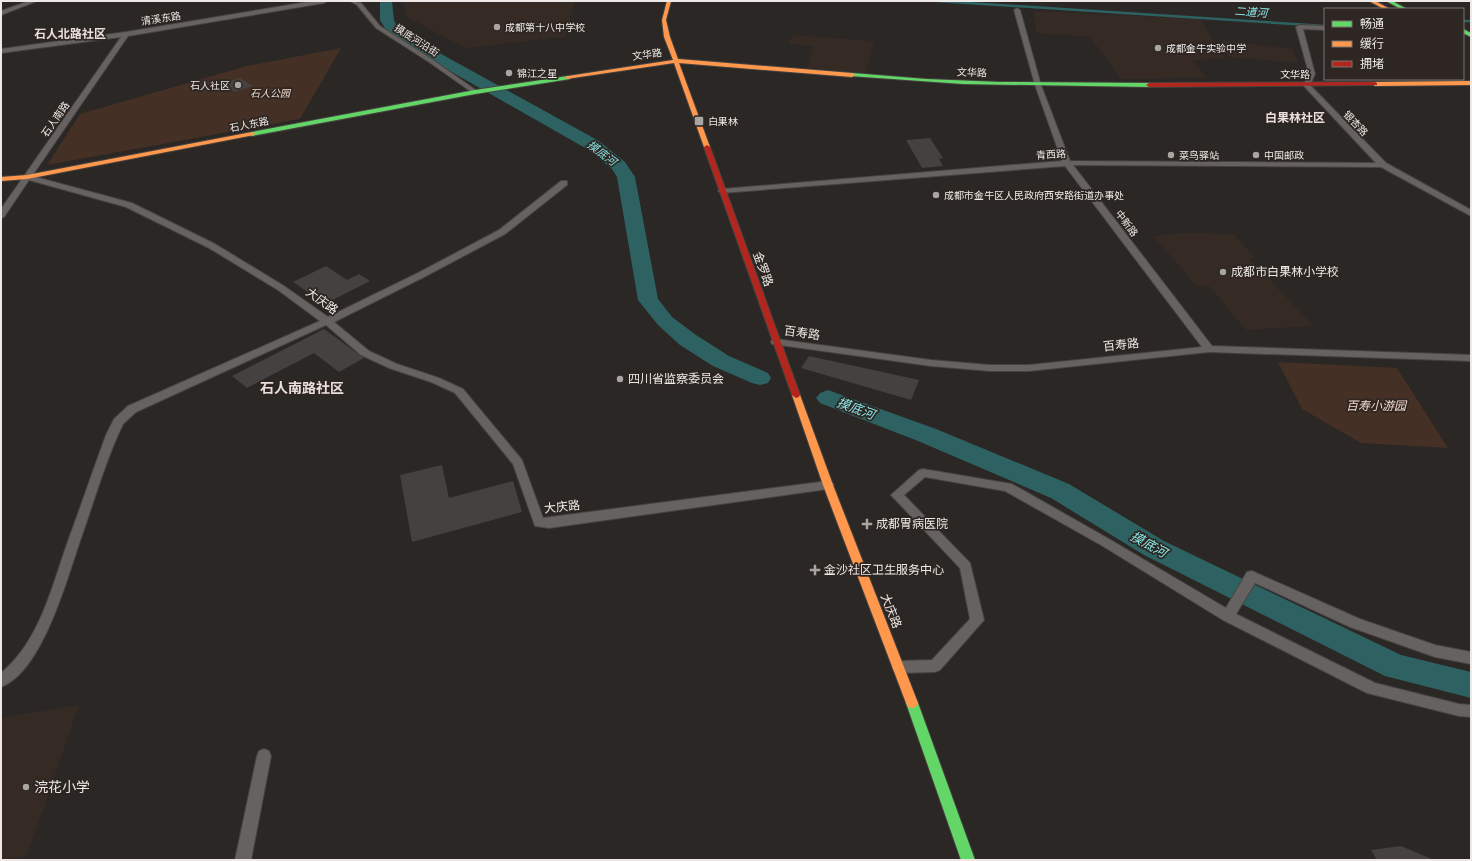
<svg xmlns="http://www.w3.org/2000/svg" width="1472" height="861" font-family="'Roboto Serif','Noto Sans SC',serif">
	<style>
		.built { fill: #362a24 }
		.green { fill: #453025 }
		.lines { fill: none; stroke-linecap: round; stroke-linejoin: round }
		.stream { stroke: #2e6262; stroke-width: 2.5 }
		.river { fill: #2e6262; fill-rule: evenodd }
		.building { fill: #444140 }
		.street-casing { stroke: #474341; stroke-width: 2 }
		.fast-casing { stroke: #474341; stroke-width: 2 }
		.slow-casing { stroke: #474341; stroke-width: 2 }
		.jam-casing { stroke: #474341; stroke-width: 2 }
		.street { fill: #666261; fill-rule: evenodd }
		.fast { fill: #63d668; fill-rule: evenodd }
		.slow { fill: #ff974d; fill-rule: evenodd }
		.jam { fill: #b3261e; fill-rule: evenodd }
		.poi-dot { fill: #a9a5a2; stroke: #2d2622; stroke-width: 1.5 }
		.labels { text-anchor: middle; stroke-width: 3.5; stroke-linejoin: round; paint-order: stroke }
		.far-street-label { font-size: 10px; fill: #eee9e6; stroke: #2d2622 }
		.far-poi-label { font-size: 10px; fill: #eee9e6; stroke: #2d2622; text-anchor: start }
		.far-park-label { font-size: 10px; font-style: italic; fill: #f5d9cc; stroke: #2d2622 }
		.far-water-label { font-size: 11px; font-style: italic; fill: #8ae9e9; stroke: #2d2622 }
		.far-quarter-label { font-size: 12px; font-weight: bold; fill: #e9dfdb; stroke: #2d2622 }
		.street-label { font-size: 12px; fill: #eee9e6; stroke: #2d2622 }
		.poi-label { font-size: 12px; fill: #eee9e6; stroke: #2d2622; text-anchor: start }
		.park-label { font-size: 12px; font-style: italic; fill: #f5d9cc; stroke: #2d2622 }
		.water-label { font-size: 13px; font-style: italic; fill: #8ae9e9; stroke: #2d2622 }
		.quarter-label { font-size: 14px; font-weight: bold; fill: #e9dfdb; stroke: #2d2622 }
		.near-poi-label { font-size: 14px; fill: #eee9e6; stroke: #2d2622; text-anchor: start }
	</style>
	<rect width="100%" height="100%" fill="#2a2725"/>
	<path class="built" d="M 403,1 L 575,1 L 565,37 L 465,48 L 407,17 Z
		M 1034,11 L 1200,19 L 1225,59 L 1192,60 L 1207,78 L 1121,79 L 1090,37 L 1036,33 Z
		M 792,35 L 874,41 L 866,73 L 807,68 L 814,46 L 789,44 Z
		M 1221,40 L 1293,49 L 1298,63 L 1228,57 Z
		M 1185,233 L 1234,234 L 1254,257 L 1249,258 L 1314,326 L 1246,330 L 1209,286 L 1197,286 L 1153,236 Z
		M 79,705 L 27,856 L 1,860 L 1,718 Z"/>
	<path class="green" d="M 341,48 L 300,119 L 47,165 L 80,114 L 247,66 Z
		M 1278,362 L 1397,368 L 1448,448 L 1361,443 L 1302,409 Z"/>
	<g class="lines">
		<path class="stream" d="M 937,1 L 1325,26
			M 1463,21 L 1471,21"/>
		<path class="river" d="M 380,1 L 392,1 L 394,20 L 396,25 L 425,45 L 599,141 L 625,162 L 635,177 L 658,299 L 672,317 L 696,335 L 729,356 L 768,373 L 771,378 L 768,383 L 760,385 L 752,383 L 713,366 L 680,345 L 658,325 L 638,300 L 617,177 L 612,169 L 587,149 L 415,51 L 386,30 L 380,20 Z
			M 828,390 L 936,429 L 1069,484 L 1164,541 L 1401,655 L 1471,672 L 1471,698 L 1385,676 L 1144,555 L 1051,498 L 918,441 L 820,403 L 816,398 L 820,393 Z"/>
	</g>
	<path class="building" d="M 240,78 L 253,86 L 235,92 L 222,83 Z
		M 930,138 L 943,158 L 939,159 L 943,166 L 922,168 L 906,140 Z
		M 326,266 L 347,280 L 359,274 L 370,281 L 325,304 L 293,282 Z
		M 324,329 L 364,358 L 339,372 L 314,353 L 247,388 L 232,376 Z
		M 809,356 L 919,380 L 911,400 L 801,368 Z
		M 442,465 L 449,498 L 513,481 L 522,512 L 412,542 L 400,475 Z
		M 1401,846 L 1434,860 L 1377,860 L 1371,850 Z"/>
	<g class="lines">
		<g class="street-casing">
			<path id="street" d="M 29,1 L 37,1 L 1,15 L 1,11 Z
				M 313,1 L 327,1 L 324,3 L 128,36 L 32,176 L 132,203 L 215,244 L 284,286 L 328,317 L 418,273 L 499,230 L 561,181 L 567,181 L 567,185 L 505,234 L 424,277 L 334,322 L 369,351 L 397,364 L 439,378 L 463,389 L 522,460 L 543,518 L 828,481 L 832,482 L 834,485 L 832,488 L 828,489 L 549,528 L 535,526 L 513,464 L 455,393 L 431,382 L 389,368 L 361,355 L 326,325 L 136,412 L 123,424 C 105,461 94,502 80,541 C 67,579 42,672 1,687 L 1,673 C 40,641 52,586 68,541 C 81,506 93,470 106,435 L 114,419 L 128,406 L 320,321 L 278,290 L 209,248 L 126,207 L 29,180 L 4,217 L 1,218 L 1,209 L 121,37 L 1,53 L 1,49 L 126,32 Z
				M 350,1 L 361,3 L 380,26 L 433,60 L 477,91 L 477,93 L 473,93 L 429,62 L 376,28 L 357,5 Z
				M 1017,8 L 1020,10 L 1041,85 L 1070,161 L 1376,163 L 1303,85 L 1309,74 L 1296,27 L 1299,25 L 1325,26 L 1325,30 L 1303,29 L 1315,74 L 1310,85 L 1386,163 L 1471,210 L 1471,216 L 1381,167 L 1073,165 L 1212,346 L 1471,355 L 1471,361 L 1209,352 L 1029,371 L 990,371 L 931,366 L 772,344 L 771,342 L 772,340 L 776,339 L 931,360 L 990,365 L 1029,365 L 1202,347 L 1065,166 L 722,193 L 718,191 L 722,189 L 1062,161 L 1035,85 L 1014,10 Z
				M 923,469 L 1012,484 L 1109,539 L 1226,608 L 1247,572 L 1252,571 L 1360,619 L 1435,645 L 1471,652 L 1471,664 L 1435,657 L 1350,627 L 1255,583 L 1236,614 L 1375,683 L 1459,704 L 1471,705 L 1471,717 L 1459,716 L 1367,693 L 1223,620 L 1101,545 L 1005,491 L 925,477 L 904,495 L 970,563 L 984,620 L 940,670 L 935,672 L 899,673 L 894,671 L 892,667 L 894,663 L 899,661 L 932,660 L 970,619 L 960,568 L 891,495 L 919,470 Z
				M 264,749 L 269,751 L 271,756 L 251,860 L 235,860 L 257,756 L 259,751 Z"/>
		</g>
		<g class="fast-casing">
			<path id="fast" d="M 1386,1 L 1392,1 L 1407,9 L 1401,9 Z
				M 1463,29 L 1471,33 L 1471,37 L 1463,33 Z
				M 852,73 L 926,79 L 1000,82 L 1149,83 L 1152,85 L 1149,87 L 963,84 L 850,76 L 850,74 Z
				M 568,76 L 570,77 L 570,79 L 475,94 L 252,136 L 249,134 L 252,132 L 475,90 Z
				M 912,698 L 916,699 L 918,703 L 975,860 L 961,860 L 906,703 L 908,699 Z"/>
		</g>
		<g class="slow-casing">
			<path id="slow" d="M 667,1 L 671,1 L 666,20 L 670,37 L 678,59 L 852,73 L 855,75 L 852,77 L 679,63 L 710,147 L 707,149 L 704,147 L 674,63 L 566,79 L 566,77 L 568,76 L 673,60 L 664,37 L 662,20 Z
				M 1369,1 L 1375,1 L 1390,9 L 1384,9 Z
				M 1471,81 L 1471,85 L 1375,86 L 1372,84 L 1375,82 Z
				M 252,132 L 255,134 L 254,135 L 27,179 L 1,181 L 1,177 L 27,175 Z
				M 796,392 L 800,395 L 833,485 L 918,703 L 916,707 L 912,708 L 908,707 L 906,703 L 823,485 L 792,395 Z"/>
		</g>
		<g class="jam-casing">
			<path id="jam" d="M 1375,82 L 1377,83 L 1377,85 L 1149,87 L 1146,85 L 1149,83 Z
				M 707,145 L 710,147 L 800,395 L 799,397 L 796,398 L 792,395 L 704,147 Z"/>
		</g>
		<use href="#street" class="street"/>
		<use href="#fast" class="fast"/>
		<use href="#slow" class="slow"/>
		<use href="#jam" class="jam"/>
	</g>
	<g class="poi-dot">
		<circle cx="497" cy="27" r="4"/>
		<circle cx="1158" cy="48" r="4"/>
		<circle cx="509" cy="73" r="4"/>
		<circle cx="238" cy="85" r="4"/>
		<rect x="694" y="116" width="10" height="10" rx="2"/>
		<circle cx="1171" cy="155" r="4"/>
		<circle cx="1256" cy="155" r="4"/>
		<circle cx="936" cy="195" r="4"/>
		<circle cx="1223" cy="272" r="4"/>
		<circle cx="620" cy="379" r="4"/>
		<path d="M865 518h4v4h4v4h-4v4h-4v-4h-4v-4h4z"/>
		<path d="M813 564h4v4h4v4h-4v4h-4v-4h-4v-4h4z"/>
		<circle cx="26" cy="787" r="4"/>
	</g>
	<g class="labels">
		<g class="far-street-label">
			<text transform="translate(161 18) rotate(-9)" y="4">清溪东路</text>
			<text transform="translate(417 40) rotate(33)" y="4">摸底河沿街</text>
			<text transform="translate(647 54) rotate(-8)" y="4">文华路</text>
			<text transform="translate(972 72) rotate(2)" y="4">文华路</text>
			<text x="1295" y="78">文华路</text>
			<text transform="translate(55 119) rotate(-55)" y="4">石人南路</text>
			<text transform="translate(1356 123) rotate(46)" y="4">银杏路</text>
			<text transform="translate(249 124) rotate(-11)" y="4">石人东路</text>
			<text transform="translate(1051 154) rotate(-4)" y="4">青西路</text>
			<text transform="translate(1127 223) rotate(53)" y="4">中新路</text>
		</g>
		<g class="far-poi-label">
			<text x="505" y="31">成都第十八中学校</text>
			<text x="1166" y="52">成都金牛实验中学</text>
			<text x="517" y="77">锦江之星</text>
			<text x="230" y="89" text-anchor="end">石人社区</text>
			<text x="708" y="125">白果林</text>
			<text x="1179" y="159">菜鸟驿站</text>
			<text x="1264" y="159">中国邮政</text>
			<text x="944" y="199">成都市金牛区人民政府西安路街道办事处</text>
		</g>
		<g class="far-park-label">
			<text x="270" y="97">石人公园</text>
		</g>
		<g class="far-water-label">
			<text transform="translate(1251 12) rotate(4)" y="4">二道河</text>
			<text transform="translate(602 153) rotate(37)" y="4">摸底河</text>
		</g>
		<g class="far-quarter-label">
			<text x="70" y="38">石人北路社区</text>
			<text x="1295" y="122">白果林社区</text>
		</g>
		<g class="street-label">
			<text transform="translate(763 269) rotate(70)" y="4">金罗路</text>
			<text transform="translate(322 301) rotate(36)" y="4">大庆路</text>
			<text transform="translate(802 333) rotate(8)" y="4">百寿路</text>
			<text transform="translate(1121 345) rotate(-6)" y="4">百寿路</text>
			<text transform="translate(562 507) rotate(-6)" y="4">大庆路</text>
			<text transform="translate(891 611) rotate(69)" y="4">大庆路</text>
		</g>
		<g class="poi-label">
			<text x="1231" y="276">成都市白果林小学校</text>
			<text x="628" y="383">四川省监察委员会</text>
			<text x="876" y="528">成都胃病医院</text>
			<text x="824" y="574">金沙社区卫生服务中心</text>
		</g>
		<g class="park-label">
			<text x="1376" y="410">百寿小游园</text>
		</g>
		<g class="water-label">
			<text transform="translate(856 408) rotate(20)" y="5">摸底河</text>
			<text transform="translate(1149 544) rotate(29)" y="5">摸底河</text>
		</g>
		<g class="quarter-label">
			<text x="302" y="393">石人南路社区</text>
		</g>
		<g class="near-poi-label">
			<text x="34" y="792">浣花小学</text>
		</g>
	</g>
	<rect width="1472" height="861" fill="none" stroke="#eee9e6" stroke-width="4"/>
	<rect x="1324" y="8" width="140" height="72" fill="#2d2622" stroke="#7a7470"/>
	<rect x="1332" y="21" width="20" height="6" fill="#63d668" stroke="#7a7470"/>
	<text x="1360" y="28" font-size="12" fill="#eee9e6">畅通</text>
	<rect x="1332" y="41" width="20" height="6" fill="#ff974d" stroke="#7a7470"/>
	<text x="1360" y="48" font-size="12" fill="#eee9e6">缓行</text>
	<rect x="1332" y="61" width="20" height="6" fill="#b3261e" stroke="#7a7470"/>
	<text x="1360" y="68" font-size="12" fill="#eee9e6">拥堵</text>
</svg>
